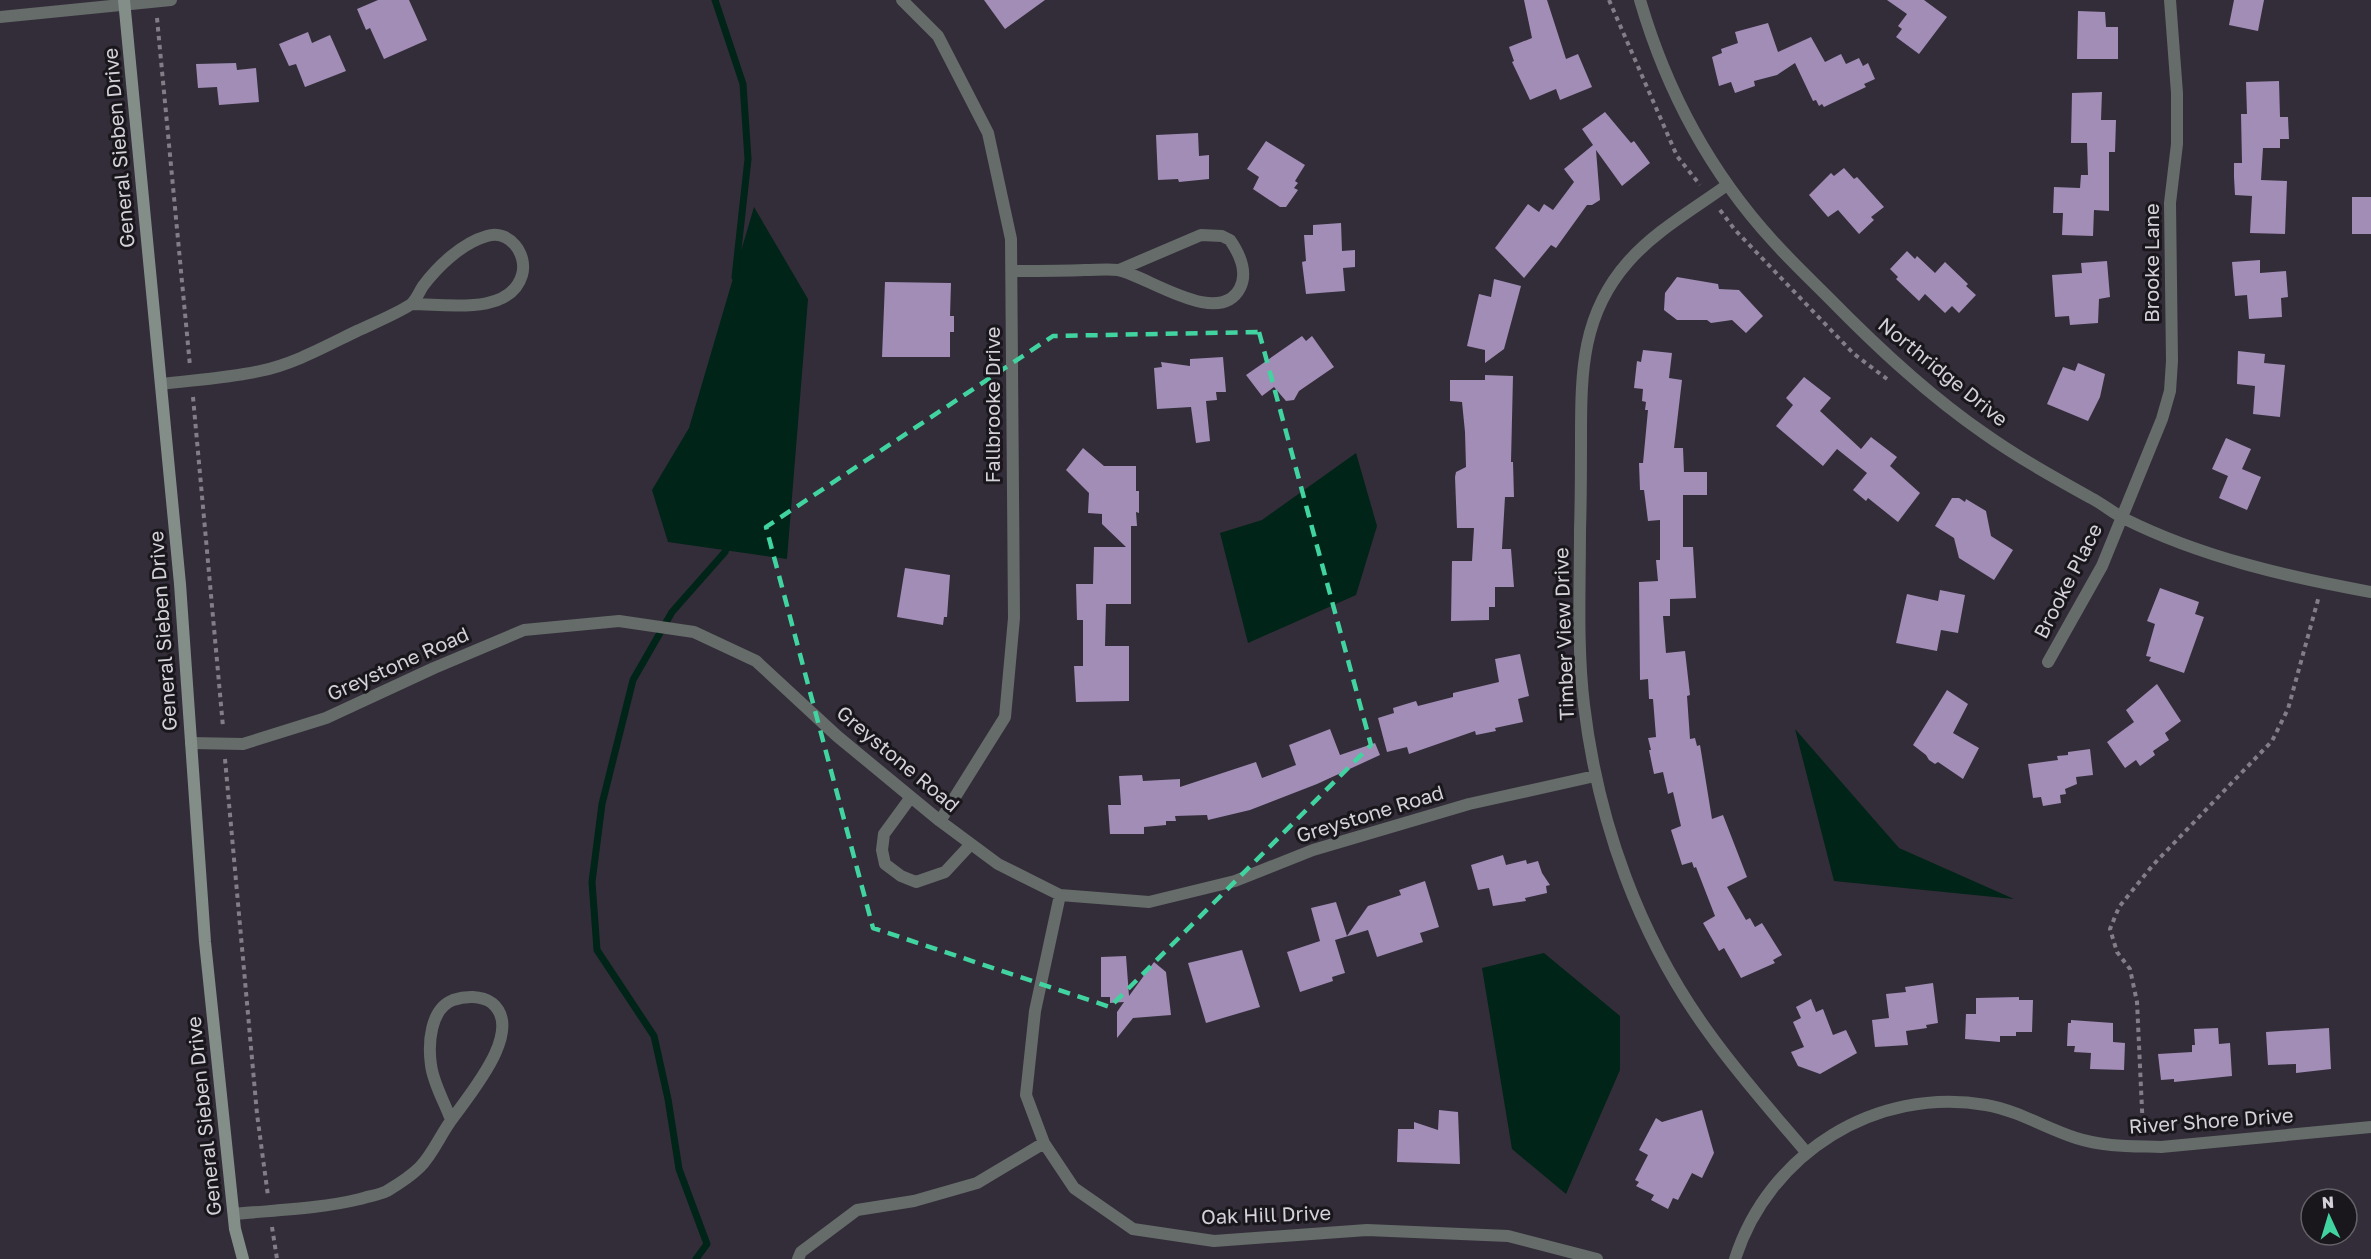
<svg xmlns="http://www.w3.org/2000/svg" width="2371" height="1259" font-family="'Golos Text',sans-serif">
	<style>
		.water { fill: #002417 }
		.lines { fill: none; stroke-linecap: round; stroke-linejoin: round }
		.stream { stroke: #002417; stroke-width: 7 }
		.building { fill: #a18db6 }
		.path { stroke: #827d87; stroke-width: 4; stroke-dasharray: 4.5 4.5; stroke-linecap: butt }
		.street { stroke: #656c69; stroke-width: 12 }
		.secondary { stroke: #838e89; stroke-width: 12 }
		.marked { fill: none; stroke: #42d4a0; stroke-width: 4.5; stroke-dasharray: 12 8; stroke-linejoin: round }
		.labels { text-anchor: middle; stroke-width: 6; stroke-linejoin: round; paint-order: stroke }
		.street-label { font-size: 20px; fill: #d5d1d9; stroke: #19171c }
	</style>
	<rect width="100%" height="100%" fill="#332d39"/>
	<path class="water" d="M 754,207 L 808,299 L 787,559 L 668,542 L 652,490 L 689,428 Z
		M 1356,453 L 1377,526 L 1356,595 L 1248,643 L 1220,533 L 1262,520 Z
		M 1795,729 L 1899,848 L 2014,899 L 1834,881 Z
		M 1544,953 L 1620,1016 L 1620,1070 L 1566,1194 L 1512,1149 L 1482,968 Z"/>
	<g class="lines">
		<path class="stream" d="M 715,0 L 743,84 L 748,159 L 735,277
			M 696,1259 L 707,1244 L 679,1169 L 668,1099 L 654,1036 L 597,950 L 592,882 L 602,804 L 633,680 L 672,612 L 725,552 L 728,543"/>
	</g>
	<path class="building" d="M 378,0 L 409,0 L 427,40 L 384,59 L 370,28 L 366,30 L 357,9 Z
		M 984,0 L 1045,0 L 1005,29 Z
		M 1524,0 L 1547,0 L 1566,59 L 1578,54 L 1592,87 L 1560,100 L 1556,89 L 1530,100 L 1512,62 L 1514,61 L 1509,47 L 1532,38 Z
		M 1887,0 L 1924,0 L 1947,17 L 1919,54 L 1896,37 L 1902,29 L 1898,26 L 1907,14 Z
		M 2234,0 L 2264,0 L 2258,31 L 2229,25 Z
		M 2078,11 L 2105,12 L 2106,27 L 2118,27 L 2118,59 L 2077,59 Z
		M 1768,23 L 1778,52 L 1811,37 L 1825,62 L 1841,54 L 1846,64 L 1859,58 L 1863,66 L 1868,63 L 1875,79 L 1864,84 L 1866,87 L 1824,107 L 1822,104 L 1819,106 L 1816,100 L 1813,101 L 1795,63 L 1777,75 L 1754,81 L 1755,86 L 1735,93 L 1731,82 L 1719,86 L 1712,57 L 1722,53 L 1721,49 L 1738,43 L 1735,32 Z
		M 308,32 L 312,43 L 330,35 L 346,71 L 305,87 L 296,64 L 289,66 L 279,44 Z
		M 236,63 L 237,70 L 256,68 L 259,102 L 219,105 L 217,87 L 198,88 L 196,64 Z
		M 2279,81 L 2280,117 L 2288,117 L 2289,139 L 2280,139 L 2280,148 L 2263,148 L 2261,180 L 2287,181 L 2285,234 L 2250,233 L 2252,196 L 2235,195 L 2234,177 L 2234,163 L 2242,163 L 2241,114 L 2247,114 L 2246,82 Z
		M 2102,92 L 2101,120 L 2116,120 L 2115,152 L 2109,152 L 2109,211 L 2094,210 L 2093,236 L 2062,235 L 2063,213 L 2053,213 L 2054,187 L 2080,188 L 2081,175 L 2088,175 L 2087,143 L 2071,143 L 2072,93 Z
		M 1605,112 L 1631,143 L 1634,141 L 1650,163 L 1622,186 L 1596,150 L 1600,200 L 1592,205 L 1587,205 L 1556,248 L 1551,245 L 1524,278 L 1495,248 L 1528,204 L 1539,212 L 1544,204 L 1553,210 L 1574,182 L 1564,169 L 1593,145 L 1582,129 Z
		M 1198,133 L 1199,156 L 1209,155 L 1209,179 L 1179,182 L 1178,179 L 1158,180 L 1156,135 Z
		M 1266,141 L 1305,165 L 1295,181 L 1298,183 L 1294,188 L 1298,190 L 1286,207 L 1280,207 L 1253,189 L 1259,177 L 1247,169 Z
		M 1844,168 L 1854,179 L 1857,177 L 1884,207 L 1871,217 L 1874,220 L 1859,234 L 1838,210 L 1828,217 L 1809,195 L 1831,173 L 1834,176 Z
		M 2352,197 L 2371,197 L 2371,234 L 2352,234 Z
		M 1341,223 L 1342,251 L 1355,250 L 1355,267 L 1343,268 L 1345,291 L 1306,294 L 1302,262 L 1306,261 L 1304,235 L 1313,235 L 1313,225 Z
		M 1907,251 L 1915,259 L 1917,256 L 1935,273 L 1945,262 L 1968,284 L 1966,286 L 1976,295 L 1959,313 L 1952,306 L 1945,313 L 1925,294 L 1919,301 L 1896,279 L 1898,277 L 1890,269 Z
		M 2260,260 L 2260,273 L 2286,271 L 2288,297 L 2281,298 L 2282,317 L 2249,319 L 2247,295 L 2235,296 L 2232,262 Z
		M 2107,261 L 2110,297 L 2099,299 L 2098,323 L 2070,325 L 2069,316 L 2055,317 L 2052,275 L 2082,273 L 2081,263 Z
		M 1677,277 L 1718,284 L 1719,289 L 1739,290 L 1763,316 L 1746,333 L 1732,320 L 1711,323 L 1707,320 L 1677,320 L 1664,310 L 1665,293 Z
		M 1494,279 L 1521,286 L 1504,349 L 1485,363 L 1485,350 L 1467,346 L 1479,294 L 1491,297 Z
		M 885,282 L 951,283 L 950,316 L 954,316 L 954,332 L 950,332 L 950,357 L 882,357 Z
		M 1302,336 L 1306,341 L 1312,336 L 1334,367 L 1299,391 L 1294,400 L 1286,401 L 1274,387 L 1262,396 L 1246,375 Z
		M 1643,350 L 1672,353 L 1669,378 L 1682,380 L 1674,448 L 1683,448 L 1684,472 L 1707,472 L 1707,495 L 1683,495 L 1683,547 L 1693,547 L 1696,598 L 1670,599 L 1670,616 L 1663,616 L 1666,653 L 1685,651 L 1690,695 L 1687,696 L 1690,739 L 1695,738 L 1697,746 L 1700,745 L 1712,819 L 1723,815 L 1747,877 L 1727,887 L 1746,920 L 1750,918 L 1755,927 L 1762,923 L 1782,955 L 1773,960 L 1775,963 L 1741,978 L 1724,948 L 1719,951 L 1703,923 L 1715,916 L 1696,867 L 1694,868 L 1692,862 L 1682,865 L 1671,830 L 1681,826 L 1673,792 L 1668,794 L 1663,772 L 1654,774 L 1649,750 L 1651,750 L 1648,738 L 1656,737 L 1653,699 L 1649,699 L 1648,679 L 1640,680 L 1639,582 L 1658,581 L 1656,560 L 1660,560 L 1660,520 L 1648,521 L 1644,490 L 1640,490 L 1639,463 L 1643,463 L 1648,410 L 1645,410 L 1646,402 L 1642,401 L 1643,389 L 1634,388 L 1637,361 L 1641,362 Z
		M 2238,351 L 2265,354 L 2264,363 L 2285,365 L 2280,417 L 2253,414 L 2255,386 L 2237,384 Z
		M 1223,357 L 1226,392 L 1216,392 L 1217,400 L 1206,401 L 1210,441 L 1196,443 L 1191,407 L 1157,409 L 1154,368 L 1162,367 L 1161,362 L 1190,366 L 1190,359 Z
		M 2078,363 L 2105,374 L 2100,397 L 2088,421 L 2047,404 L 2063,367 L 2075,371 Z
		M 1485,375 L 1513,376 L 1511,462 L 1513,462 L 1514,497 L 1505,497 L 1502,549 L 1511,549 L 1514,587 L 1495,587 L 1495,607 L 1489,607 L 1489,620 L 1451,621 L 1452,561 L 1472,561 L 1474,528 L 1457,528 L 1455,477 L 1456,472 L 1466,467 L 1465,432 L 1462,402 L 1450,401 L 1450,380 L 1485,380 Z
		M 1804,377 L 1831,398 L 1820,411 L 1861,449 L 1871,437 L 1897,457 L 1890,466 L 1920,493 L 1898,522 L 1868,498 L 1866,501 L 1853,490 L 1867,473 L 1837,449 L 1823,466 L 1776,426 L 1793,405 L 1786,398 Z
		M 2226,438 L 2251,449 L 2242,469 L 2261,477 L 2247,510 L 2219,498 L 2228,476 L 2212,469 Z
		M 1083,448 L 1104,466 L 1136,466 L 1136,491 L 1139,491 L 1139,513 L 1136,512 L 1137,526 L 1131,526 L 1131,604 L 1106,604 L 1105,646 L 1129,646 L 1129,701 L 1076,702 L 1074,666 L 1083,666 L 1083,620 L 1077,620 L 1076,584 L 1093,584 L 1094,547 L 1126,547 L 1102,524 L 1102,514 L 1088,513 L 1089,493 L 1066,470 Z
		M 1952,498 L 1959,498 L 1965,502 L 1966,499 L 1986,511 L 1991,536 L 2013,550 L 1994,580 L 1959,558 L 1954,538 L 1935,526 Z
		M 905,568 L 950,575 L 947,617 L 944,617 L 943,625 L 897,617 Z
		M 2160,588 L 2199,602 L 2195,614 L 2204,617 L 2184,673 L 2149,661 L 2151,657 L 2146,656 L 2155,624 L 2147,621 Z
		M 1940,590 L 1965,595 L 1958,633 L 1941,630 L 1937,651 L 1896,643 L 1907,594 L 1938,601 Z
		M 1520,654 L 1529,696 L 1518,699 L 1523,722 L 1495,728 L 1496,731 L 1476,735 L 1475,731 L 1409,754 L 1407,747 L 1387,752 L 1378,718 L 1394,713 L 1393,708 L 1416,701 L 1418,706 L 1453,697 L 1453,693 L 1499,682 L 1495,659 Z
		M 2157,684 L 2181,721 L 2165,733 L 2169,740 L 2153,751 L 2155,755 L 2140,766 L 2136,760 L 2125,768 L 2107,742 L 2134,722 L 2126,710 Z
		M 1947,690 L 1968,704 L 1953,733 L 1979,748 L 1963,779 L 1938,762 L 1935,764 L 1929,760 L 1926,755 L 1913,745 Z
		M 1330,729 L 1340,755 L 1375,743 L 1380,755 L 1317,784 L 1250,810 L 1208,820 L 1207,815 L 1175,816 L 1176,821 L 1166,821 L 1166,825 L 1144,827 L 1144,834 L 1110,834 L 1108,805 L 1121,805 L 1119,776 L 1142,775 L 1143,781 L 1180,779 L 1180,787 L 1256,762 L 1262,778 L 1296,765 L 1289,745 Z
		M 2090,749 L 2093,775 L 2076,777 L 2077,784 L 2065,789 L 2066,794 L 2060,795 L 2061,803 L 2043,806 L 2041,797 L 2033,798 L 2028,764 L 2058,760 L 2057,756 L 2068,755 L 2068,752 Z
		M 1503,855 L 1506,865 L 1526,860 L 1527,864 L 1538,861 L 1542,873 L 1550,885 L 1546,886 L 1547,893 L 1525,898 L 1526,901 L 1493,906 L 1489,888 L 1478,890 L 1471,865 Z
		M 1425,881 L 1439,927 L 1420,933 L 1423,942 L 1377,957 L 1368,930 L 1335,940 L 1345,973 L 1332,977 L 1333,981 L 1300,992 L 1287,952 L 1320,941 L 1311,908 L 1336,902 L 1347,936 L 1368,906 L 1401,895 L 1399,890 Z
		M 1242,950 L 1260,1007 L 1206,1023 L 1188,963 Z
		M 1126,956 L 1129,996 L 1154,962 L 1166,972 L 1171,1015 L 1133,1018 L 1117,1038 L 1117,1012 L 1124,1002 L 1110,1003 L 1110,997 L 1101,997 L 1101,957 Z
		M 1933,983 L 1938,1023 L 1926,1025 L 1927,1028 L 1906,1031 L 1908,1045 L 1875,1047 L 1872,1020 L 1889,1018 L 1886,994 L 1906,992 L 1905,987 Z
		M 2019,997 L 2019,1000 L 2033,1000 L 2032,1032 L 2016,1032 L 2016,1036 L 2000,1036 L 2000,1042 L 1965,1039 L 1966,1014 L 1976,1014 L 1976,998 Z
		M 1811,999 L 1816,1012 L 1823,1009 L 1833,1035 L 1846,1030 L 1857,1053 L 1820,1074 L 1798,1066 L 1791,1052 L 1804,1047 L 1793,1022 L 1801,1018 L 1796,1007 Z
		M 2071,1020 L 2113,1023 L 2113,1042 L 2125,1043 L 2124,1070 L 2090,1069 L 2091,1053 L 2074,1052 L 2075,1046 L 2067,1046 L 2068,1023 L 2071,1023 Z
		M 2218,1028 L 2219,1044 L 2230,1043 L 2232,1076 L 2174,1082 L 2174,1079 L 2161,1080 L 2158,1054 L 2192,1052 L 2192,1045 L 2195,1045 L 2194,1029 Z
		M 2329,1028 L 2331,1069 L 2296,1073 L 2296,1064 L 2268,1065 L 2266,1032 Z
		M 1439,1110 L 1458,1112 L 1460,1164 L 1397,1162 L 1398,1129 L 1414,1129 L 1414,1122 L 1438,1130 Z
		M 1702,1110 L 1714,1153 L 1702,1178 L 1692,1173 L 1678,1200 L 1673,1198 L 1668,1209 L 1651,1200 L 1654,1195 L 1636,1186 L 1639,1182 L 1635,1180 L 1648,1155 L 1639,1150 L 1656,1118 L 1662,1122 Z"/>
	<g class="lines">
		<path class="path" d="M 1609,0 L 1677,156 L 1700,185
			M 157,18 L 190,366
			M 1720,210 L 1735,230 L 1854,354 L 1887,379
			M 193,397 L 223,727
			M 225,759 L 257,1114 L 268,1196
			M 2143,1131 L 2137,1002 L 2130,969 L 2117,952 L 2110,929 L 2119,907 L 2153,865 L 2272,741 L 2288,709 L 2319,596
			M 272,1227 L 277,1259"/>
		<path class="street" d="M 902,0 L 938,36 L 988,133 L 1011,239 L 1014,618 L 1005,717 L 940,821
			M 1640,0 C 1666,89 1710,172 1773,241 C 1790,260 1810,279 1828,297 C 1877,347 1928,395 1985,434 C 2019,458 2055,478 2091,498 C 2103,504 2113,513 2125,519 C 2201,557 2288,577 2371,592
			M 0,17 L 171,0
			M 1727,185 C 1694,209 1655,231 1628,262 C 1582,314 1581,371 1581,437 C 1581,468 1581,499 1580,530 C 1580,588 1577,647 1584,705 C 1598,822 1639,937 1709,1033 C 1739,1075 1773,1113 1806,1152
			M 1012,271 C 1036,271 1061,271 1085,270 C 1096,270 1108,269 1118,270 C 1146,275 1219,329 1240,288 C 1248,272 1239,253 1230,240 L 1222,236 L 1201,235 L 1119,270
			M 161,384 C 194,380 228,378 260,371 C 294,364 326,346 357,331 C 374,323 394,315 410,305 C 416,301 419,292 423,286 C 438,266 462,243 487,236 C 509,229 528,254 522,275 C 510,316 446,304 413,304
			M 2048,662 L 2102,566 L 2162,419 L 2170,391 L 2172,361 L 2170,203 L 2177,144 L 2177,93 L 2170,0
			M 191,743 L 243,744 L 326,718 L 434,668 L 524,630 L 619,621 L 694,632 L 756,661 L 837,736 L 940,821 L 998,864 L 1060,895 L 1149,902 L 1235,881 L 1313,850 L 1469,804 L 1595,776
			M 911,797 L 884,834 L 882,850 L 885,864 L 901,876 L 916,882 L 945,872 L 971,844
			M 1060,895 L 1035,1011 L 1026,1095 L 1044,1143 L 1074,1188 L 1133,1229 L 1214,1241 L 1367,1230 L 1508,1236 L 1597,1259
			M 234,1214 C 276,1210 319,1209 360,1199 C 369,1196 379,1195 387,1191 C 397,1185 411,1176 420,1167 C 432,1155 440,1136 450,1122 C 467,1097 526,1031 492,1003 C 481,995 465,996 453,1000 C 430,1009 428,1044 431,1065 C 433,1083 445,1103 451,1120
			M 798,1259 L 801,1252 L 857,1210 L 914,1201 L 977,1183 L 1044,1143
			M 1735,1259 C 1769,1153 1876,1086 1986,1105 C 2019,1111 2045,1128 2076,1138 C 2104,1147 2132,1146 2161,1147 L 2371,1127"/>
		<path class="secondary" d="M 124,0 L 180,584 L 205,942 L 235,1229 L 243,1259"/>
	</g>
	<path class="marked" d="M 1259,332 L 1371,745 L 1110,1007 L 873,928 L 766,527 L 1053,336 Z"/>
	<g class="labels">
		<g class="street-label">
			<text transform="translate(119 148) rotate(-95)" y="7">General Sieben Drive</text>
			<text transform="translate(2152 263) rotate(-90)" y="7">Brooke Lane</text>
			<text transform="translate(1943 372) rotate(39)" y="7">Northridge Drive</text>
			<text transform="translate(993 405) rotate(-90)" y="7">Fallbrooke Drive</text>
			<text transform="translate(2068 581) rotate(-63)" y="7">Brooke Place</text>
			<text transform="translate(163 631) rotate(-94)" y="7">General Sieben Drive</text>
			<text transform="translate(1564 634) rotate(-92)" y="7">Timber View Drive</text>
			<text transform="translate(398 664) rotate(-24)" y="7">Greystone Road</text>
			<text transform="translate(898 759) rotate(40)" y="7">Greystone Road</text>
			<text transform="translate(1370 814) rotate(-17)" y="7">Greystone Road</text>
			<text transform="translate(204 1116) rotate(-96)" y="7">General Sieben Drive</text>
			<text transform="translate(2211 1121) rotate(-4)" y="7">River Shore Drive</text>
			<text transform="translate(1266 1215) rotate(-2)" y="7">Oak Hill Drive</text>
		</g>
	</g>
	<g transform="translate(2329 1217) rotate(356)"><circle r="28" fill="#19171c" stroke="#646168" stroke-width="1.5"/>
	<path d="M0-4.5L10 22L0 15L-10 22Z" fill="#42d4a0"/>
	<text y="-9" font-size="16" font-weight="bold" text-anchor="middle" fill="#d5d1d9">N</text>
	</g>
</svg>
